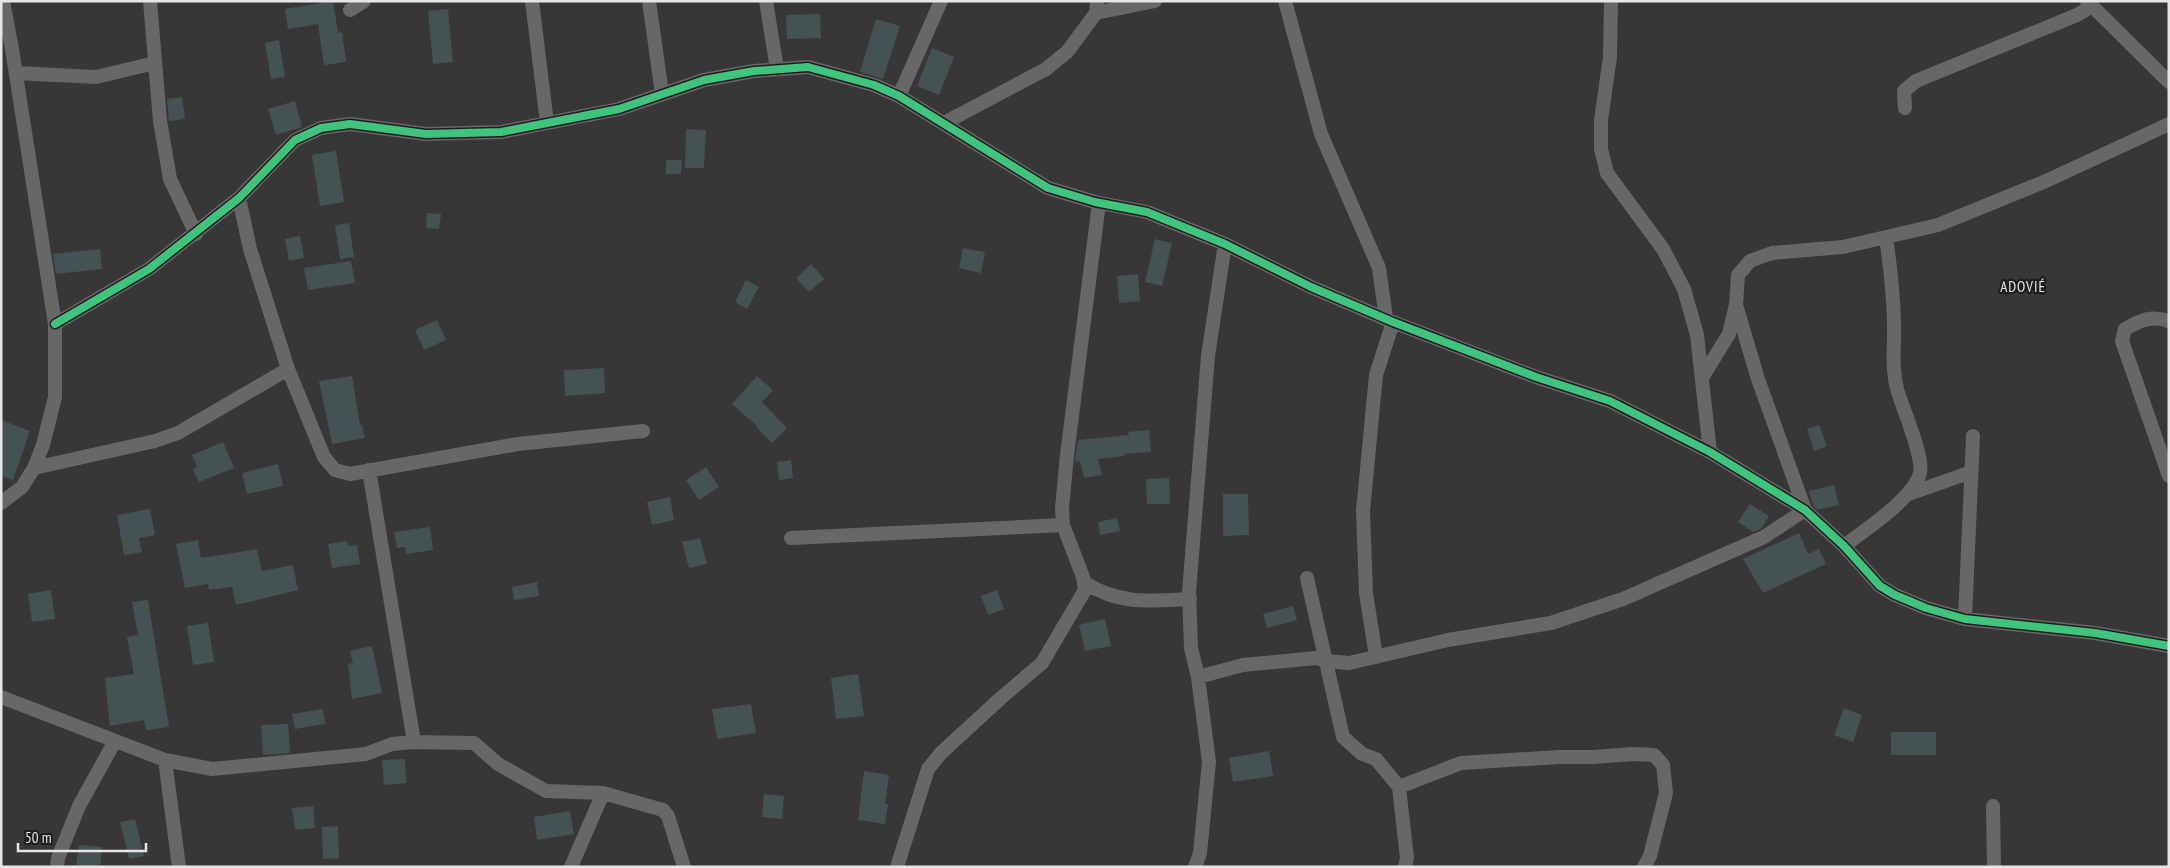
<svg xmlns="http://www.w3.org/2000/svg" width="2170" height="868" font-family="'PT Sans Narrow',sans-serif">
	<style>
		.building { fill: #455253 }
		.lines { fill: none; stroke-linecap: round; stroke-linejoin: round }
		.street { stroke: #686767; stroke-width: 14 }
		.cycleway-casing { stroke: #1f1d1e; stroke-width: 11 }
		.cycleway { stroke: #40c37c; stroke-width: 8 }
		.labels { text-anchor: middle; stroke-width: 4.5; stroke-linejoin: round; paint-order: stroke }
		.quarter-label { font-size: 15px; letter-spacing: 1px; fill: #e8e5e7; stroke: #1f1d1e }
	</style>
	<rect width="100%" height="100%" fill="#383637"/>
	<path class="building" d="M 333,1 L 338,33 L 342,32 L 346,62 L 324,65 L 318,24 L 288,29 L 285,9 Z
		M 448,9 L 453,62 L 433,64 L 428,11 Z
		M 820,14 L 821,38 L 787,39 L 786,15 Z
		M 876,19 L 900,26 L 883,79 L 860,72 Z
		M 279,40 L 285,77 L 271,79 L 265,43 Z
		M 932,48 L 954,57 L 939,95 L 917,86 Z
		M 182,97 L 185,119 L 169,121 L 167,99 Z
		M 295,101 L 302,127 L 276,135 L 268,109 Z
		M 686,129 L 706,130 L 704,168 L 685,168 Z
		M 336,151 L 344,202 L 320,206 L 312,155 Z
		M 666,160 L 682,160 L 681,174 L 666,174 Z
		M 427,213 L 441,214 L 439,229 L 426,228 Z
		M 349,223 L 354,257 L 340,259 L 335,225 Z
		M 300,236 L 304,258 L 289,261 L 285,239 Z
		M 1155,239 L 1172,243 L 1162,286 L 1145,282 Z
		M 963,248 L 985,252 L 981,273 L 959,268 Z
		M 100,249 L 102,269 L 56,274 L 53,254 Z
		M 351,261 L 355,283 L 308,290 L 304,268 Z
		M 811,264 L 824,279 L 809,292 L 796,278 Z
		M 1138,274 L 1140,301 L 1119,303 L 1117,276 Z
		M 746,280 L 759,287 L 747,309 L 735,302 Z
		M 437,320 L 446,340 L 424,350 L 415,330 Z
		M 604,368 L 605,393 L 565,396 L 564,370 Z
		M 352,376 L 360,425 L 362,425 L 365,438 L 332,444 L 319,381 Z
		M 757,376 L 773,390 L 762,402 L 787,428 L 772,443 L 756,427 L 757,426 L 732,404 Z
		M 1,420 L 30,431 L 13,480 L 1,476 Z
		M 1819,425 L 1827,446 L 1814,451 L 1807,429 Z
		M 1149,430 L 1151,452 L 1124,454 L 1124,456 L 1098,459 L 1102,475 L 1084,478 L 1080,461 L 1075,462 L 1078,440 L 1129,435 L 1128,432 Z
		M 223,442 L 234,468 L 199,482 L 193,469 L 197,467 L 192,455 Z
		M 791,460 L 793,478 L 779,480 L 777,462 Z
		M 278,464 L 283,486 L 247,494 L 242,473 Z
		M 706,467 L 719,487 L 699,500 L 686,480 Z
		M 1169,478 L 1170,504 L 1147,504 L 1146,479 Z
		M 1834,485 L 1839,505 L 1817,510 L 1813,505 L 1809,491 Z
		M 1223,494 L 1248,494 L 1249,535 L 1223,536 Z
		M 670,497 L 674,520 L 652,525 L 647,502 Z
		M 1750,504 L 1769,516 L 1761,529 L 1753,532 L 1738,522 Z
		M 150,509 L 155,535 L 139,538 L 142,552 L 124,555 L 117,515 Z
		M 1117,518 L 1120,531 L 1100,535 L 1098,522 Z
		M 430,527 L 433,550 L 406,554 L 405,547 L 397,548 L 394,532 Z
		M 1799,533 L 1808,554 L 1819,549 L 1826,564 L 1763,593 L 1743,559 Z
		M 700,538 L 707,564 L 689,568 L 682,542 Z
		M 198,540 L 201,558 L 257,549 L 262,571 L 293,565 L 298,590 L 236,605 L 232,587 L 209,590 L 208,584 L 185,588 L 176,544 Z
		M 347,541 L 348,546 L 357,545 L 360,564 L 332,568 L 328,544 Z
		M 537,582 L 539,596 L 514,600 L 512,587 Z
		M 51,590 L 55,619 L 32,622 L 28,594 Z
		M 997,590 L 1004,609 L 988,615 L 981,596 Z
		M 148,600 L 169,727 L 146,730 L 144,720 L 110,726 L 105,678 L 134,674 L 127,637 L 138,635 L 132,602 Z
		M 1293,606 L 1297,620 L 1267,628 L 1263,614 Z
		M 1105,619 L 1111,646 L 1085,651 L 1079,625 Z
		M 208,623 L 214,662 L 193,665 L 187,626 Z
		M 372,646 L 382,693 L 352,699 L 348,664 L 353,663 L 350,651 Z
		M 858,674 L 864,716 L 836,719 L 831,678 Z
		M 751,704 L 756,733 L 717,739 L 712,709 Z
		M 1844,708 L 1862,715 L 1853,742 L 1834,735 Z
		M 323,709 L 325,724 L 295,729 L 292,714 Z
		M 288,724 L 290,753 L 263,755 L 261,725 Z
		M 1891,732 L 1936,732 L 1936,755 L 1891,755 Z
		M 1269,751 L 1273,776 L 1233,782 L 1229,758 Z
		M 405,759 L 406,783 L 384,785 L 382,760 Z
		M 864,771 L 889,775 L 885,804 L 888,804 L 885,824 L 858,820 Z
		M 764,794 L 784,796 L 782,819 L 762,817 Z
		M 313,806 L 315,828 L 295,830 L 292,808 Z
		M 570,811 L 574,834 L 537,840 L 534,817 Z
		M 135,819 L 144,856 L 129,859 L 120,822 Z
		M 338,826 L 339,858 L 323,859 L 322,827 Z
		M 79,845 L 102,847 L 100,867 L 76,867 Z"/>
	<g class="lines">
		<path class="street" d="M 150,1 L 160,121 L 170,179 L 196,234
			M 532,1 L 547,123
			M 649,1 L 662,94
			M 766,1 L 777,69
			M 1285,1 L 1321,134 L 1379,268 L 1386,318
			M 1611,1 L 1610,57 L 1601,120 L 1601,149 L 1607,173 L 1663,249 L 1684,289 L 1697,335 L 1710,452
			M 2087,1 L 2169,82
			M 350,10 L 364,1
			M 1096,13 L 1155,1
			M 16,73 L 96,77 L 155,63
			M 899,96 L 941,1
			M 1905,108 L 1904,91 L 1916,81 L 2077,15 L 2092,6
			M 944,123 L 1046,69 L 1067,52 L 1096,13 L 1097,1
			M 239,198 L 250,249 L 288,369 L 324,457 L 335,470 L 350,474 L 518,444 L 643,431
			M 2169,321 C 2151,315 2141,320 2125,329 L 2122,341 L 2169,476
			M 55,324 L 149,269 L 239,198 L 295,140 L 321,128 L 350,124 L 426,134 L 501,132 L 619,109 L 704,80 L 754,71 L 808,67 L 874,85 L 899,96 L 1048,188 L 1095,202 L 1147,212 L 1225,244 L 1311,287 L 1393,322 L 1536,377 L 1610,401 L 1710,452 L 1805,510 L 1844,546 L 1880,586 L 1895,595 L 1926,608 L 1965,619 L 2095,633 L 2169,646
			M 1703,376 L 1729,334 L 1736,305 L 1738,275 L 1750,261 L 1772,253 L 1843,247 L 1938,225 L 2046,181 L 2169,124
			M 34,468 L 155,441 L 178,433 L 288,369
			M 369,470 L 414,742
			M 1909,494 L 1971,472
			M 1,503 L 22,487 L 34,468 L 43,445 L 55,397 L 55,324 L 12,49 L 3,1
			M 791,538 L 1063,525
			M 1844,546 C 1866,529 1913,499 1920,473 C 1924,456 1902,407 1897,389 C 1891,366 1895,343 1894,320 C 1893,292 1890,265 1886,237
			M 1307,578 L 1343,737 L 1362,754 L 1376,759 L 1399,787 L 1407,858 L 1405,867
			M 1085,583 C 1120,605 1150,601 1190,599
			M 1965,619 L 1973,436
			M 1376,657 L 1366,593 L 1363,511 L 1376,375 L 1393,322
			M 1198,677 L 1243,665 L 1316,658 L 1326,661 L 1349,663 L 1448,640 L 1551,623 L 1623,599 L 1764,537 L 1805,510 L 1758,379 L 1736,305
			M 1,697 L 165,760 L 212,769 L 366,754 L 392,744 L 414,742 L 474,743 L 498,764 L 546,791 L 603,793 L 663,810 L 668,816 L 684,867
			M 165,760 L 179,867
			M 1399,787 L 1461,763 L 1559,757 L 1593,757 L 1633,754 L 1654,755 L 1663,765 L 1666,793 L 1650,856 L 1644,867
			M 1993,806 L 1994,867
			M 57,867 L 58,858 L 79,806 L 115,741
			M 571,867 L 603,793
			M 897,867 L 928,769 L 941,753 L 1002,697 L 1042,663 L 1085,590 L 1083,577 L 1063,525 L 1062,508 L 1067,455 L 1099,203
			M 1195,867 L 1200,853 L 1209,762 L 1198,677 L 1191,648 L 1189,592 L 1208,356 L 1225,244"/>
		<g class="cycleway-casing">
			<path id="cycleway" d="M 55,324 L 149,269 L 239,198 L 295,140 L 321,128 L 350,124 L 426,134 L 501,132 L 619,109 L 704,80 L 754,71 L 808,67 L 874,85 L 899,96 L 1048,188 L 1095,202 L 1147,212 L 1225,244 L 1311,287 L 1393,322 L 1536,377 L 1610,401 L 1710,452 L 1805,510 L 1844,546 L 1880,586 L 1895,595 L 1926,608 L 1965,619 L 2095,633 L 2169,646"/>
		</g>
		<use href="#cycleway" class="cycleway"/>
	</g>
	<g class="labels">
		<g class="quarter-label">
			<text x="2023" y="292">ADOVIÉ</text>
		</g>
	</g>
	<rect width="2170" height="868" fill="none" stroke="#e8e5e7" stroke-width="5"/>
	<path d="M18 843v8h128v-8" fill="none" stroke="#e8e5e7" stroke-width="2.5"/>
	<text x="25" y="843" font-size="15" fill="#e8e5e7" stroke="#1f1d1e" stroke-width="4" paint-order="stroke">50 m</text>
</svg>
